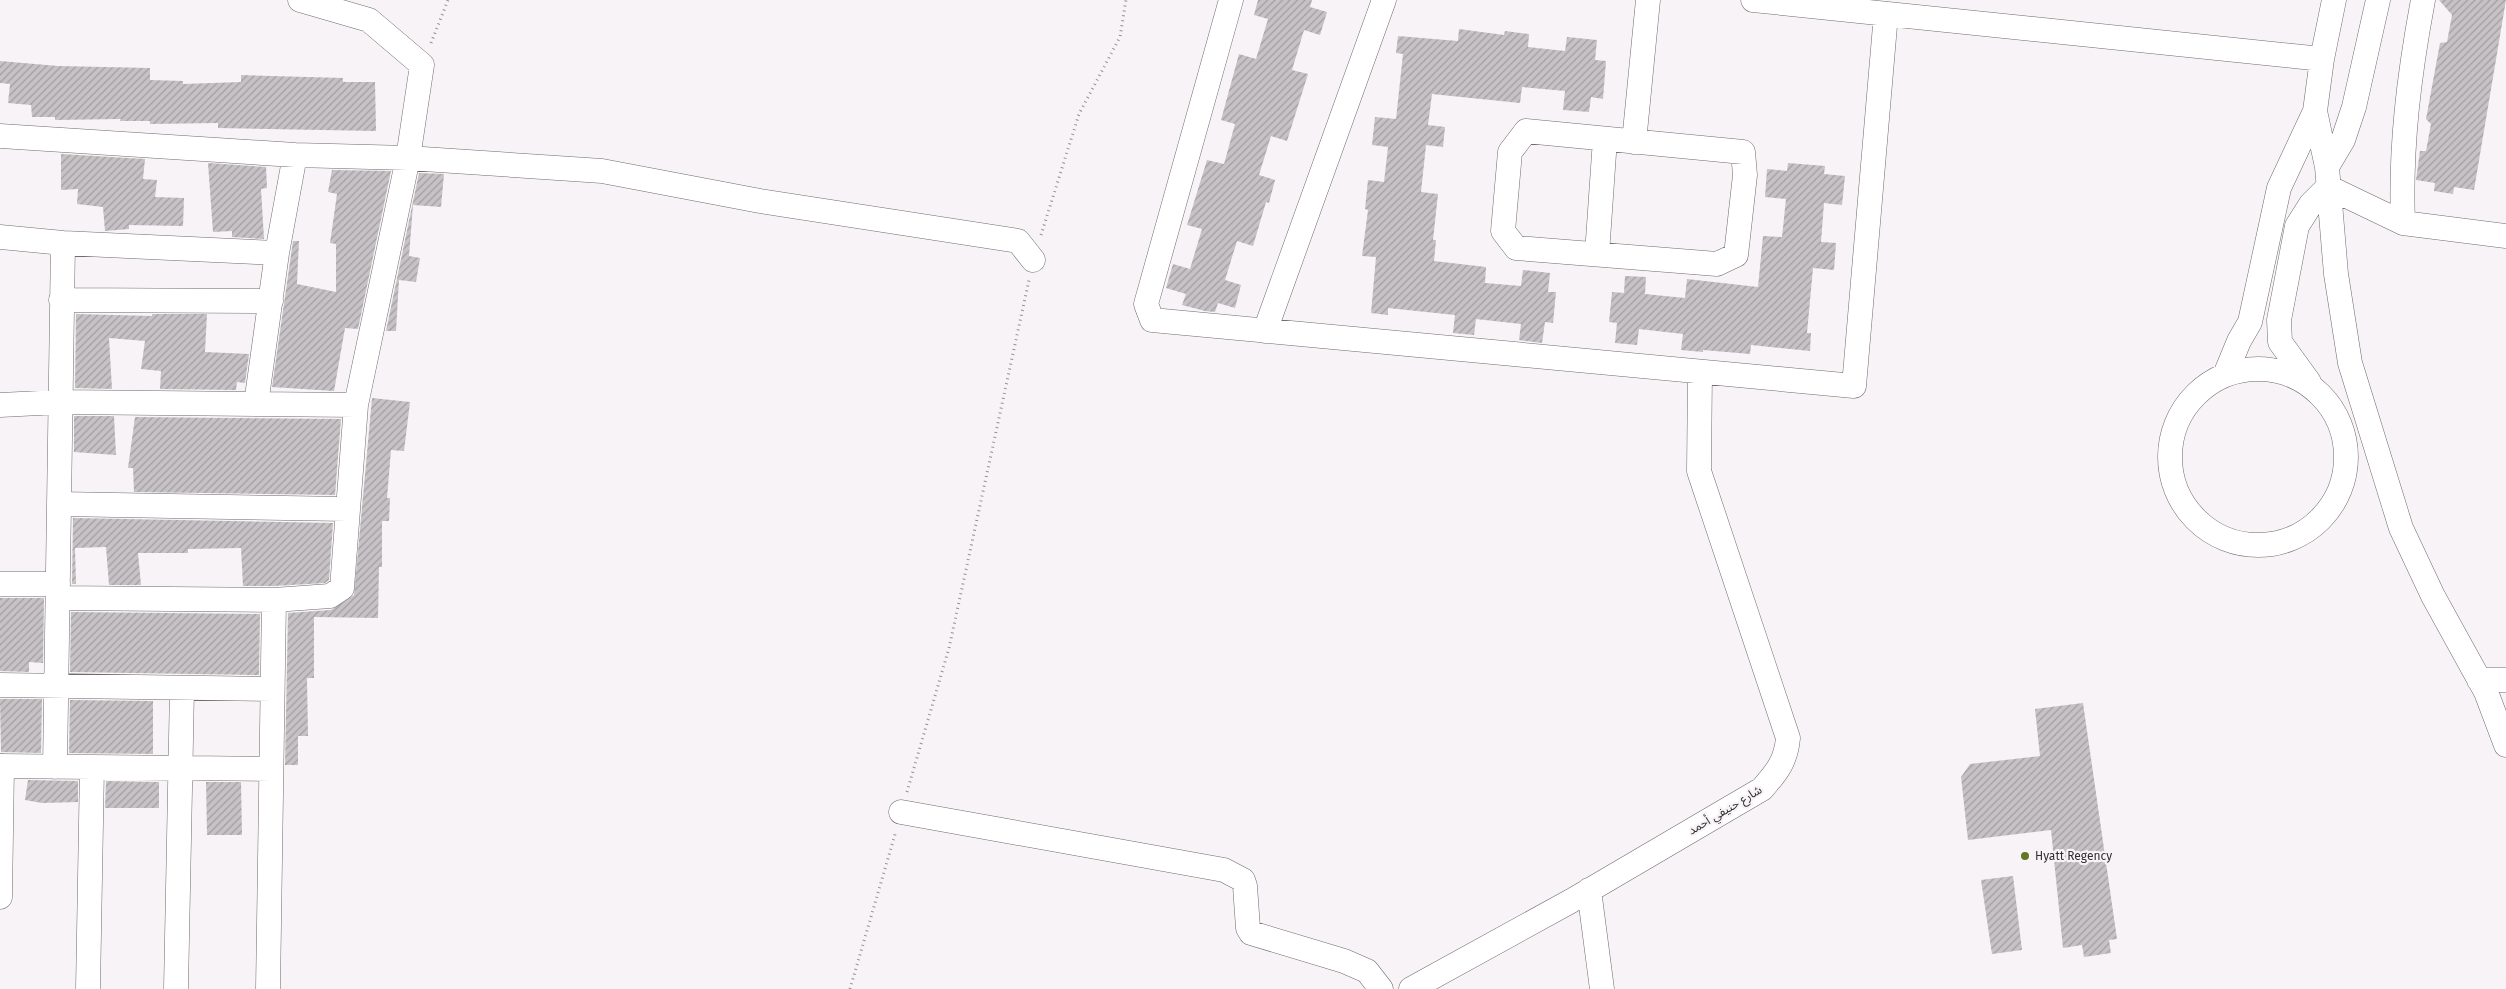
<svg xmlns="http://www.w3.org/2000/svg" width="2506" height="989" font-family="'Fira Sans','Noto Sans Arabic',sans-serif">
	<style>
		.building { fill: url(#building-hatch) }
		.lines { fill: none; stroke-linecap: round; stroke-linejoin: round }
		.minor-casing { stroke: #6f6b6e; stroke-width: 25 }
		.path { stroke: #949193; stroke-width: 3; stroke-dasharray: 1 4; stroke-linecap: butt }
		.minor { stroke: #fff; stroke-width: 24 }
		.poi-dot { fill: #637625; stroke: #f7f3f6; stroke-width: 2 }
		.labels { text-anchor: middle; stroke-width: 4.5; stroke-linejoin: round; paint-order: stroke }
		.street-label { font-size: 12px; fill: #312f30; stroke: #f7f3f6 }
		.poi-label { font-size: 12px; fill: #312f30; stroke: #f7f3f6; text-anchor: start }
	</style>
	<defs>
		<pattern id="building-hatch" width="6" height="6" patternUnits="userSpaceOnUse" patternTransform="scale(1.25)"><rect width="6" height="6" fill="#c6c2c5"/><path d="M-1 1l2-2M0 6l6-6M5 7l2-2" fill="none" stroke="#a19ea0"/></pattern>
	</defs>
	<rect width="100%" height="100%" fill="#f7f3f6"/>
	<path class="building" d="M 1258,0 L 1312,0 L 1310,7 L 1327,12 L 1320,35 L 1304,30 L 1292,70 L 1308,74 L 1287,141 L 1271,136 L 1259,175 L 1275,180 L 1269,203 L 1266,202 L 1253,246 L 1237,241 L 1225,280 L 1241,285 L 1235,308 L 1218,303 L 1215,312 L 1205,311 L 1182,305 L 1186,294 L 1166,288 L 1173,264 L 1190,269 L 1202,229 L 1187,225 L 1207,160 L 1224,164 L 1235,124 L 1221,120 L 1239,54 L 1256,59 L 1268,19 L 1254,15 Z
		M 2439,0 L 2506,0 L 2474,190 L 2454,187 L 2453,194 L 2434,191 L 2435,183 L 2416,180 L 2420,151 L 2426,151 L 2431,124 L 2426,119 L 2440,43 L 2447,42 L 2452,15 Z
		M 1459,29 L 1504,35 L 1505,31 L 1529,34 L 1528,47 L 1565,51 L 1567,37 L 1597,40 L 1595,60 L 1606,61 L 1603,99 L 1591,97 L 1589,112 L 1563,110 L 1565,91 L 1522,87 L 1520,103 L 1432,94 L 1428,125 L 1445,127 L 1443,147 L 1426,145 L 1421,192 L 1438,194 L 1433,240 L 1436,240 L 1434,261 L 1486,267 L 1485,283 L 1521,286 L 1523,270 L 1550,273 L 1548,292 L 1556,292 L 1553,323 L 1545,322 L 1542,343 L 1519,340 L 1521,324 L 1476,319 L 1474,335 L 1453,333 L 1455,315 L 1388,308 L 1388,315 L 1371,313 L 1376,257 L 1362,256 L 1368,210 L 1365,209 L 1368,180 L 1384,182 L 1388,147 L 1372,145 L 1375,117 L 1396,119 L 1403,54 L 1396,53 L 1398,36 L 1458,41 Z
		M 0,61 L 58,66 L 150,68 L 150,80 L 183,81 L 183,84 L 241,82 L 241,75 L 343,78 L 343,82 L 375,82 L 376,131 L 218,128 L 218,123 L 150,124 L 150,121 L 120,121 L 121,119 L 55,120 L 55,117 L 32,117 L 31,105 L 8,103 L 10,84 L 0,83 Z
		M 61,154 L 145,159 L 143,179 L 157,180 L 155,197 L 184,198 L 183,226 L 129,225 L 129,229 L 105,231 L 103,207 L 77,204 L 78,189 L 61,190 Z
		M 208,163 L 266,167 L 267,188 L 261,189 L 264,239 L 232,237 L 232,231 L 213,232 Z
		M 1788,163 L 1825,166 L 1824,174 L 1845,176 L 1842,205 L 1824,203 L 1821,242 L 1836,243 L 1834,270 L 1813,268 L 1807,333 L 1811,333 L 1810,351 L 1751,345 L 1750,354 L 1703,350 L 1703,352 L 1681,350 L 1683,334 L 1639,329 L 1637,345 L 1615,343 L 1617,323 L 1609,322 L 1612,292 L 1624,293 L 1625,276 L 1646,277 L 1645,294 L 1685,298 L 1687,279 L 1758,287 L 1763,236 L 1782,237 L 1786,199 L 1765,197 L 1767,169 L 1787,171 Z
		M 332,170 L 391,171 L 358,329 L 345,328 L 334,391 L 272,387 L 293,241 L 299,241 L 297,284 L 336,292 L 336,244 L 330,243 L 337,194 L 328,192 Z
		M 419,173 L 444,174 L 441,207 L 413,205 L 409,256 L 420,258 L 416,282 L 399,280 L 396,331 L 386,331 Z
		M 76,314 L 152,316 L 152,314 L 207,314 L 205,352 L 249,354 L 245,383 L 237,382 L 236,390 L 160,389 L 161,371 L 141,369 L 145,341 L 109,338 L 112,389 L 75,388 Z
		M 372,398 L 410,402 L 404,451 L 391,450 L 387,498 L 390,498 L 389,521 L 382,521 L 382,567 L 379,567 L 378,618 L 314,617 L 314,678 L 307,678 L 308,736 L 298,736 L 298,765 L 285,765 L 288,613 L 331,610 L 354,595 Z
		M 74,416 L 114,416 L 116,455 L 74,452 Z
		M 135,417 L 341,419 L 335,495 L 134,492 L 133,468 L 128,468 Z
		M 73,518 L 333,523 L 329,580 L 325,583 L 274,586 L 243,586 L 241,548 L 188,549 L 188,553 L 138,553 L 141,585 L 109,585 L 106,547 L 75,548 L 76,584 L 72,584 Z
		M 0,598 L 44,598 L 43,663 L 29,662 L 29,672 L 0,671 Z
		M 71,612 L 260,614 L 259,675 L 70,672 Z
		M 0,699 L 42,699 L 41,753 L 1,752 Z
		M 70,700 L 153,701 L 153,754 L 69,753 Z
		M 2083,703 L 2117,939 L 2109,940 L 2111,953 L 2084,957 L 2082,945 L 2063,948 L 2051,830 L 1968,840 L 1961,777 L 1970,764 L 2040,756 L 2035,709 Z
		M 28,780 L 78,781 L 78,802 L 42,803 L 25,800 Z
		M 106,781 L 159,782 L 159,808 L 105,808 Z
		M 206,782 L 241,782 L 242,835 L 207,835 Z
		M 2013,876 L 2022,950 L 1992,954 L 1981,880 Z"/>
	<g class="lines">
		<g class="minor-casing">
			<path id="minor" d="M 1231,0 L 1146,304 L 1152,320 L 1854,386 L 1886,14
				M 1753,0 L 2322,59
				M 2334,0 L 2322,59 L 2315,111 L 2327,167 L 2336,274 L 2350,363 L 2401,528 L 2433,596 L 2486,692 L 2506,745
				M 1526,131 L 1743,152 L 1745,175 L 1736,255 L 1717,264 L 1516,248 L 1503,231 L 1510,152 Z
				M 0,136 L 295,155 L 408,158 L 602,171 L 760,201 L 1018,241 L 1033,260
				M 1634,142 L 1648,0
				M 2327,167 L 2343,140 L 2354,107 L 2378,0
				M 2403,223 C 2400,147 2409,75 2423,0
				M 0,237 L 63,243 L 277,253
				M 1597,254 L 1605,139
				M 61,300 L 271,301
				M 1265,331 L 1384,0
				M2170 457a88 88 0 1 1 176 0a88 88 0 1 1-176 0Z
				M 2225,375 L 2239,341 L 2250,322 L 2279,188 L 2315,111
				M 2309,382 L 2280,342 L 2279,320 L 2297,226 L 2311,204 L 2328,187 L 2403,223 L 2506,236
				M 256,404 L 277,253 L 295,155
				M 0,405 L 60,402 L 356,405
				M 59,504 L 347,509
				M 0,584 L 58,584
				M 58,598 L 274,600 L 330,596 L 342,588 L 356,405 L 408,158 L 422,65 L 369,20 L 300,0
				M 2479,680 L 2506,680
				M 0,685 L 272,689
				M 0,766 L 271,769
				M 55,767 L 63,243
				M 901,812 L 1224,870 L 1243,880 L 1245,886 L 1248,928 L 1251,933 L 1344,961 L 1367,971 L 1381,989
				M 1589,890 L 1602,989
				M 0,897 L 2,766
				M 88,989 L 92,767
				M 176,989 L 182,689
				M 268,989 L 274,600
				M 1411,989 L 1571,901 L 1762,789 C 1777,772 1786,761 1788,738 L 1699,471 L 1700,372"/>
		</g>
		<path class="path" d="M 431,43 L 448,0
			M 1041,235 L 1079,114 L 1120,37 L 1126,0
			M 907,792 L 949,648 L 1029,280
			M 850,989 L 896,831"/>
		<use href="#minor" class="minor"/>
	</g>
	<circle class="poi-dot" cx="2025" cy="856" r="5"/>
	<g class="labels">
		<g class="street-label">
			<text transform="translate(1725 810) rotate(-31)" y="4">شارع حنيفي أحمد</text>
		</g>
		<g class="poi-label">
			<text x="2035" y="860">Hyatt Regency</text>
		</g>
	</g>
</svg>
